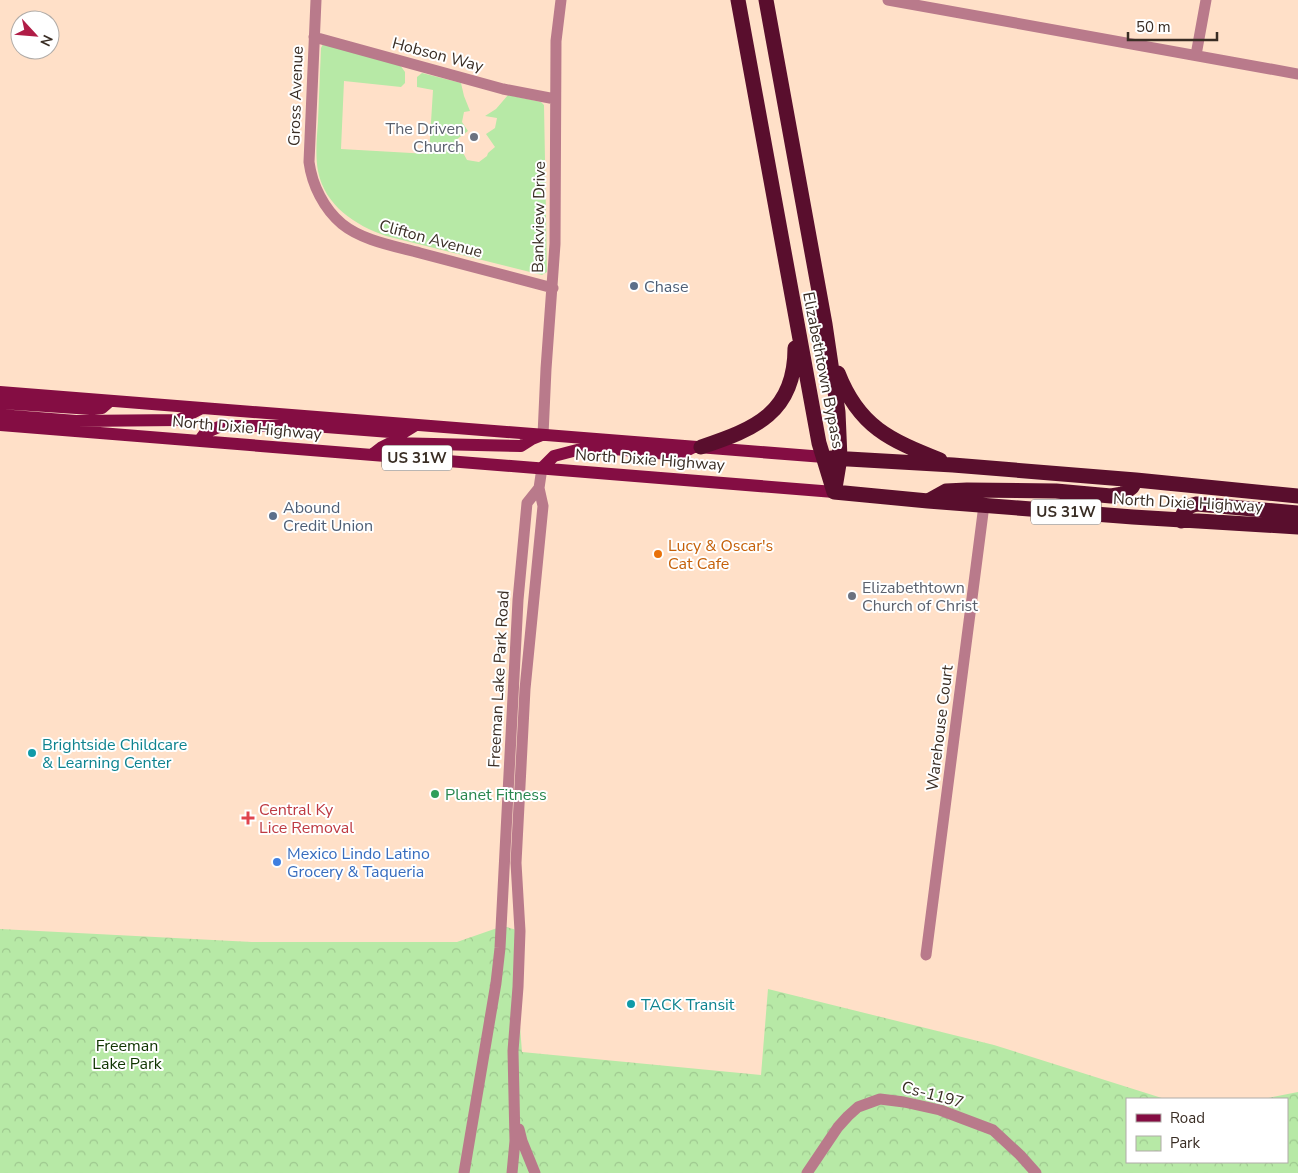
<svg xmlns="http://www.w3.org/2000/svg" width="1298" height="1173" font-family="'Nunito Sans',sans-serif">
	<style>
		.grass { fill: #b7e9a6 }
		.park { fill: url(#park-crowns) }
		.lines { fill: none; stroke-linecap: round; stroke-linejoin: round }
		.minor { stroke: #b97a8b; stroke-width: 11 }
		.major { stroke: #840d43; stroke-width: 12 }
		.highway { stroke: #590e2d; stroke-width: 15 }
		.worship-dot { fill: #6b7280; stroke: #fff; stroke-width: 2 }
		.service-dot { fill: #5c6f8a; stroke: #fff; stroke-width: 2 }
		.food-dot { fill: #e8710a; stroke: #fff; stroke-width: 2 }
		.culture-dot { fill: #0f9aa8; stroke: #fff; stroke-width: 2 }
		.leisure-dot { fill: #2e9e5b; stroke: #fff; stroke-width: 2 }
		.health-dot { fill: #e0444e; stroke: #fff; stroke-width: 2 }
		.shop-dot { fill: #3f7fe0; stroke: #fff; stroke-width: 2 }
		.labels { text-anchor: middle; stroke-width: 4; stroke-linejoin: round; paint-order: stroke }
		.shield { fill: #fff; stroke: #746c66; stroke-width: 1 }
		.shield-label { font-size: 15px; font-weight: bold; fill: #392d24 }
		.street-label { font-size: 16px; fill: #392d24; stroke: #fff }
		.worship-label { font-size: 16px; fill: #5b616d; stroke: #fff; text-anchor: end }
		.service-label { font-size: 16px; fill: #4e5e75; stroke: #fff; text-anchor: start }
		.food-label { font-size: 16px; fill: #c56008; stroke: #fff; text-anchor: start }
		.culture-label { font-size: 16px; fill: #0d838f; stroke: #fff; text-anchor: start }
		.leisure-label { font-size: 16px; fill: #27864d; stroke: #fff; text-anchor: start }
		.health-label { font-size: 16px; fill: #be3a42; stroke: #fff; text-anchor: start }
		.shop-label { font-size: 16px; fill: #366cbe; stroke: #fff; text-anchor: start }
		.park-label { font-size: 16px; fill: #0f3400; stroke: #fff }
	</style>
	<defs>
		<pattern id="park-crowns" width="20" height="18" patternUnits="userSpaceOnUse" patternTransform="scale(1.25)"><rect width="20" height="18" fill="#b7e9a6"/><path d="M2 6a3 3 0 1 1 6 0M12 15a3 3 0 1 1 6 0" fill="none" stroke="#9ec88f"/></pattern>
	</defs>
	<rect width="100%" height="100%" fill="#ffe0c8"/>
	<path class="grass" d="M 323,44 L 400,65 L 405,72 L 405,83 L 401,87 L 344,81 L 341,149 L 429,154 L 433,90 L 417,87 L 417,77 L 422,73 L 461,83 L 464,96 L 470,111 L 464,112 L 462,122 L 468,131 L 456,140 L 467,160 L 479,162 L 487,156 L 488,153 L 495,147 L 486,134 L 495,128 L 497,118 L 485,116 L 496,109 L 508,95 L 541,102 L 544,105 L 547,272 L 542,275 L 386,236 C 355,225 325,206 318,171 C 315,155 317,137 318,121 C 319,97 320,72 321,48 Z"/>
	<path class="park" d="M 503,926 L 520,931 L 516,975 L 522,1052 L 761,1075 L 768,989 L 994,1045 L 1165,1099 L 1127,1099 L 1127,1162 L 1287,1162 L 1287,1099 L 1263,1099 L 1298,1092 L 1298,1173 L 0,1173 L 0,929 L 252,942 L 457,942 Z"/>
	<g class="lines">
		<path class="minor" d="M 316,0 L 309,162 C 312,185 324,209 342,224 C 363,241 395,246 420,253 C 464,265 509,276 553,288
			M 888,0 L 1298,74
			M 314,37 L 503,89 L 555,99
			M 1196,55 L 1206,0
			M 543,435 L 546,369 L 555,244 L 556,41 L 561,0
			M 926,955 L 984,505
			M 519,1129 L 522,1141 L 535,1173
			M 464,1173 L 496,983 L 500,948 L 518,600 L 527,503 L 539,488
			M 512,1173 L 515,1141 L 513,1051 L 518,987 L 520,931 L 516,863 L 525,689 L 543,506 L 539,488 L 542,468
			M 807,1173 L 838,1127 L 848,1116 L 858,1107 L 880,1099 L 904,1102 L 940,1110 L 993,1130 L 1020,1155 L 1036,1173"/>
		<path class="major" d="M 0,392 L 824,457
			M 0,403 L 92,409 L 102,408 L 110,401
			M 0,415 L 76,421 L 179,420 L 202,408
			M 0,425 L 834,492
			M 199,441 L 205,433 L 221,426 L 313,426 L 403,433 L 416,425
			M 373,454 L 382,447 L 390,443 L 521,446 L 532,439 L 542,435
			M 542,468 L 554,456 L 577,450 L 604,448 L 678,455 L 694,447"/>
		<path class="highway" d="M 738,0 L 819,443 L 834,492
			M 766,0 L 825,324 L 838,412 L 840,458 L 835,488
			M 838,373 C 859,427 890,440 940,460
			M 701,447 C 755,429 795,413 795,348
			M 831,458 L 953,465 L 1136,480 L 1298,496
			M 834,492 L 928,501 L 1133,517 L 1298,527
			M 928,501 L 946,491 L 967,490 L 1056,491 L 1111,496 L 1123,494 L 1132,487 L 1136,480
			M 1181,521 C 1183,511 1186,506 1197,504 L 1298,513"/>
	</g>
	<g class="worship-dot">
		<circle cx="474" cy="137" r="5"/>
		<circle cx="852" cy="596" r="5"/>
	</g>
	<g class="service-dot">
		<circle cx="634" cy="286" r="5"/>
		<circle cx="273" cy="516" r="5"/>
	</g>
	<circle class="food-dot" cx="658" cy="554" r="5"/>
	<g class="culture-dot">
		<circle cx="32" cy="753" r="5"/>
		<circle cx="631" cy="1004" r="5"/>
	</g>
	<circle class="leisure-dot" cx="435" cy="794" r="5"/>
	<path class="health-dot" d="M245.5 810.5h5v5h5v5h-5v5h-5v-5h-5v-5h5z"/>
	<circle class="shop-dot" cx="277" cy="862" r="5"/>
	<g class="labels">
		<g class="shield">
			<rect x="382" y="445.5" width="70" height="25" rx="4"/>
			<rect x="1031" y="499.5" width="70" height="25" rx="4"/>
		</g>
		<g class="shield-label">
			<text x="417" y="463">US 31W</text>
			<text x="1066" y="517">US 31W</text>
		</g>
		<g class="street-label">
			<text transform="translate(438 54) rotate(15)" y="6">Hobson Way</text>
			<text transform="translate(295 96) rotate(-88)" y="6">Gross Avenue</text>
			<text transform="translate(538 217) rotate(-89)" y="6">Bankview Drive</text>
			<text transform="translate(431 238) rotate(15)" y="6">Clifton Avenue</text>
			<text transform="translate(824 370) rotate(79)" y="6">Elizabethtown Bypass</text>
			<text transform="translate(247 427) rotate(5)" y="6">North Dixie Highway</text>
			<text transform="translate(650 459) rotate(4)" y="6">North Dixie Highway</text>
			<text transform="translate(1188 502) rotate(3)" y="6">North Dixie Highway</text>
			<text transform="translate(498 679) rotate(-87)" y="6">Freeman Lake Park Road</text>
			<text transform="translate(939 728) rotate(-83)" y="6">Warehouse Court</text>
			<text transform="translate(933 1094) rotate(15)" y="6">Cs-1197</text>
		</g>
		<g class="worship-label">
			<text x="464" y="134">The Driven<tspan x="464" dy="18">Church</tspan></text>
			<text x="862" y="593" text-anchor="start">Elizabethtown<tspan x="862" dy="18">Church of Christ</tspan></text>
		</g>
		<g class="service-label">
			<text x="644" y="292">Chase</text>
			<text x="283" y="513">Abound<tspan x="283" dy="18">Credit Union</tspan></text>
		</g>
		<g class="food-label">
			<text x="668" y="551">Lucy &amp; Oscar's<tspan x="668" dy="18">Cat Cafe</tspan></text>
		</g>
		<g class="culture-label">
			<text x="42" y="750">Brightside Childcare<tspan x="42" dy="18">&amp; Learning Center</tspan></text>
			<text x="641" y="1010">TACK Transit</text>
		</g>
		<g class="leisure-label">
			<text x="445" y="800">Planet Fitness</text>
		</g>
		<g class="health-label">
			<text x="259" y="815">Central Ky<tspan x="259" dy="18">Lice Removal</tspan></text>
		</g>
		<g class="shop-label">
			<text x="287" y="859">Mexico Lindo Latino<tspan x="287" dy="18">Grocery &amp; Taqueria</tspan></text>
		</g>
		<g class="park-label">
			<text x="127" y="1051">Freeman<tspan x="127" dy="18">Lake Park</tspan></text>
		</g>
	</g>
	<rect x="1126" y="1098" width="162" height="65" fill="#ffffff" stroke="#b0aba7"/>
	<rect x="1136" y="1114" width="25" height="8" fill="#840d43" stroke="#b0aba7"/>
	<text x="1170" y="1123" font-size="15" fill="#392d24">Road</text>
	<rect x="1136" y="1136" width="25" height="15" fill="url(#park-crowns)" stroke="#b0aba7"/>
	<text x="1170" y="1148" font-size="15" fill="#392d24">Park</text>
	<g transform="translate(35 35) rotate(116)"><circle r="24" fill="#ffffff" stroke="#b0aba7"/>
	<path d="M0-4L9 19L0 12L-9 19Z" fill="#b01d47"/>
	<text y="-8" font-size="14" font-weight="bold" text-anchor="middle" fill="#392d24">N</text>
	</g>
	<path d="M1128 32v8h89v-8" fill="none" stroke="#392d24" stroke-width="2.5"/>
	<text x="1136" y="32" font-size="15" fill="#392d24" stroke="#ffffff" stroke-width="4" paint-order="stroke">50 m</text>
</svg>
